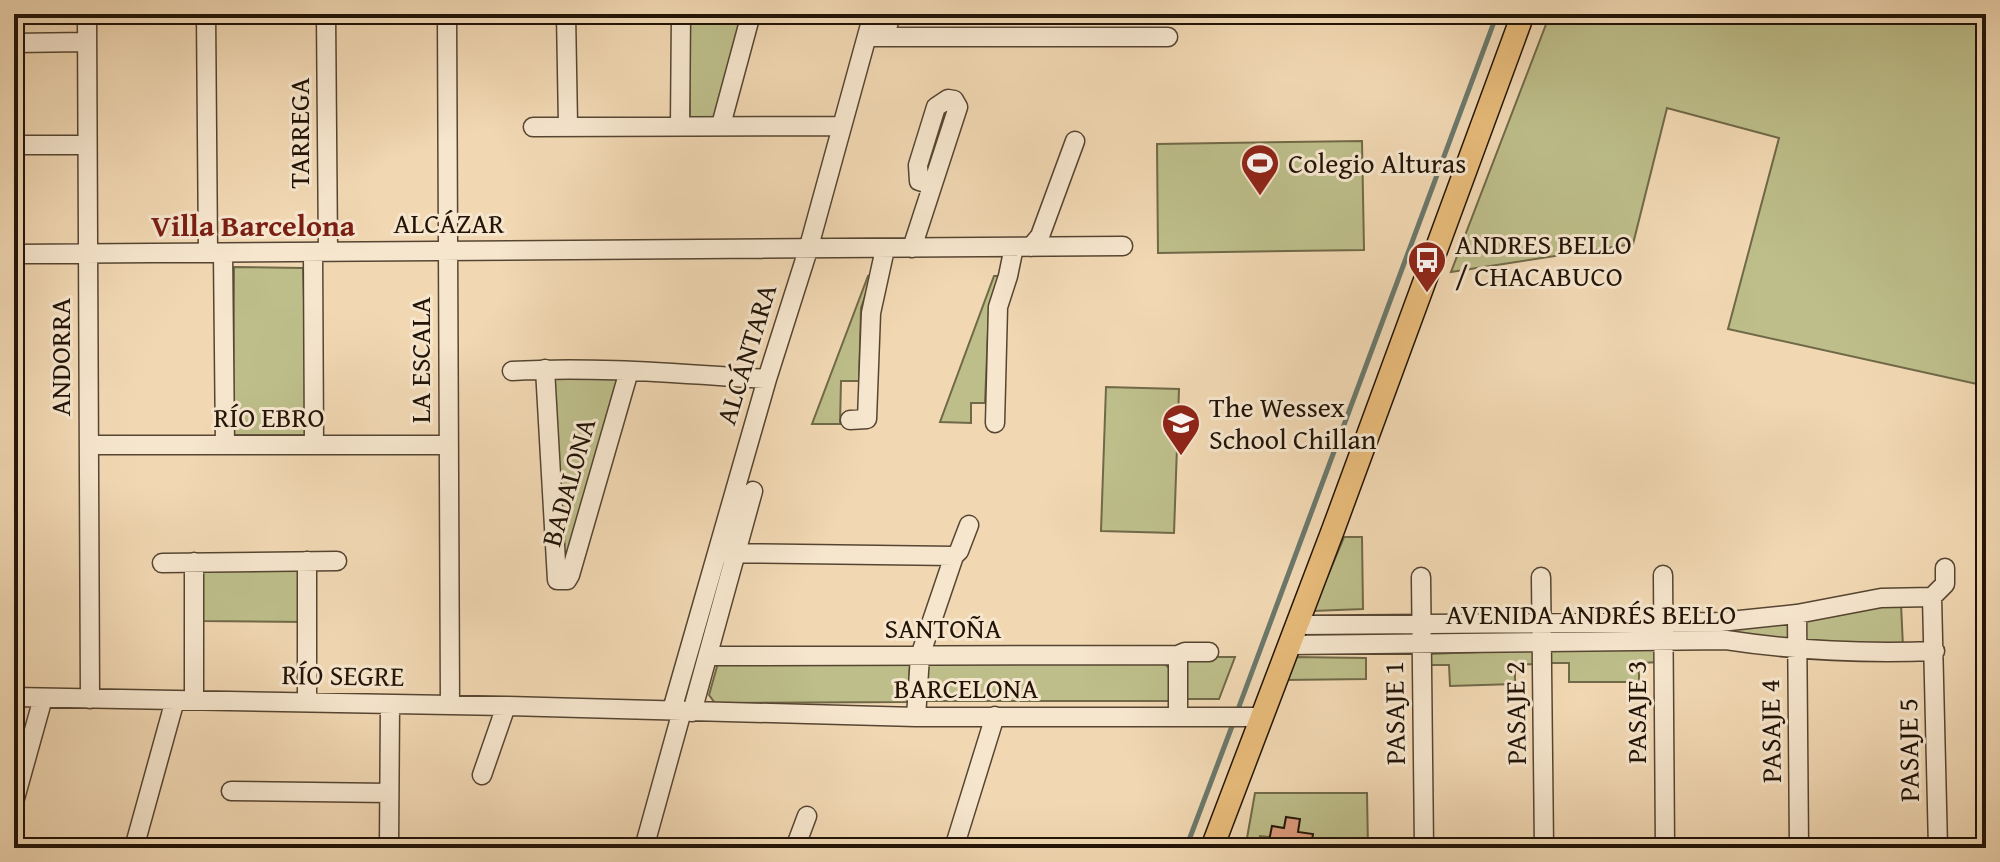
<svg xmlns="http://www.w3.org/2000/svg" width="2000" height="862" font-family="'Gentium Book Plus',serif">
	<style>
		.green { fill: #bdbe8a; stroke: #706948; stroke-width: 2 }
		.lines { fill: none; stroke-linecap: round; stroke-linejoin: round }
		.stream { stroke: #6b786b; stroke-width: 5 }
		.building { fill: #de9b7d; stroke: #221407; stroke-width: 2 }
		.minor-casing { stroke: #564532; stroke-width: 21 }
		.major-casing { stroke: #221407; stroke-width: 25 }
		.minor { stroke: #f6e6ce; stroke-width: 18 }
		.major { stroke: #e8bc7a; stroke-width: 22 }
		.labels { text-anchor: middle; stroke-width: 6; stroke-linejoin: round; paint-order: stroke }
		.street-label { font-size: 28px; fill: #221407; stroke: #f6e6ce }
		.poi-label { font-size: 28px; fill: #221407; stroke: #f6e6ce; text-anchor: start }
		.neighbourhood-label { font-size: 30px; font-weight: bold; fill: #7a1f14; stroke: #f6e6ce }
	</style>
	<rect width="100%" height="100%" fill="#f1d8b3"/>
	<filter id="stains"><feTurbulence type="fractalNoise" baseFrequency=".0025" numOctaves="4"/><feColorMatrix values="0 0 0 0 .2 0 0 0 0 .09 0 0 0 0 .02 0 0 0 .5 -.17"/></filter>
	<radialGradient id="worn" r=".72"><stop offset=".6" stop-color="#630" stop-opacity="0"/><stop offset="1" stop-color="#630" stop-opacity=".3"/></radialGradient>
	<path class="green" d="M 688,14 L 746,14 L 715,121 L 690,120 Z
		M 1550,14 L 1986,14 L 1986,386 L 1728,329 L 1779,138 L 1667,108 L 1633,244 L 1451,272 Z
		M 1362,141 L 1364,250 L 1158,253 L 1157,144 Z
		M 234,267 L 303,268 L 308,435 L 233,435 Z
		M 873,274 L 861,308 L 859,381 L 841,381 L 840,424 L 812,424 L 868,276 Z
		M 994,276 L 999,276 L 989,307 L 985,403 L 971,403 L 971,423 L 940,422 Z
		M 549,372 L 627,375 L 561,578 Z
		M 1106,387 L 1179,389 L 1174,533 L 1101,531 Z
		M 1344,537 L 1362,537 L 1363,609 L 1313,611 Z
		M 303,565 L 305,622 L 199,621 L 200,568 Z
		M 1901,604 L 1903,647 L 1673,634 L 1673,629 Z
		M 1535,650 L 1535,664 L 1515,665 L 1515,684 L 1450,686 L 1449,665 L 1428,665 L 1428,654 Z
		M 1549,650 L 1660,650 L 1661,662 L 1639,663 L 1639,682 L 1569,682 L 1569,663 L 1549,663 Z
		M 1184,657 L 1235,657 L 1219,699 L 1184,699 Z
		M 1294,657 L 1366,658 L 1366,679 L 1285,680 Z
		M 927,662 L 1164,663 L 1173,672 L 1172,701 L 924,701 Z
		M 718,663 L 910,663 L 908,702 L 715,703 L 709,695 Z
		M 1255,793 L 1367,793 L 1368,848 L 1260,836 L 1259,845 L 1247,838 Z"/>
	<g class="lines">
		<path class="stream" d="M 1237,712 L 1497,14
			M 1186,848 L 1234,721"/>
	</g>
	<path class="building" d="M 1286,817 L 1300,819 L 1298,832 L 1313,834 L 1311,847 L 1269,841 L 1272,826 L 1284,828 Z"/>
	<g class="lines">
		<g class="minor-casing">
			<path id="minor" d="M 87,14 L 90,699
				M 206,14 L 208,253
				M 326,14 L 328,252
				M 447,14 L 450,705
				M 566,14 L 568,125
				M 885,36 L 891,14
				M 867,37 L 1168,37
				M 14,43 L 87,42
				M 680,125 L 681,14
				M 721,125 L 751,14
				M 533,127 L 842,126
				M 14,145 L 87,145
				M 1031,247 L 1040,236 L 1075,141
				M 912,248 L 958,107 L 954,100 L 948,99 L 936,107 L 918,165 L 919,181 L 932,185
				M 313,252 L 314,445
				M 223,253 L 225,445
				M 14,254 L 1123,246
				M 545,369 L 557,580 L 567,580 L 570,575 L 629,371
				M 512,371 C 597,366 682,374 767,379
				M 850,420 L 867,419 L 871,313 L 885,249
				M 995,423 L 998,307 L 1008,276 L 1014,247
				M 89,445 L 449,445
				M 717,553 L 954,556
				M 307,561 L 307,702
				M 194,562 L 194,700
				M 162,563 L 337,561
				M 1663,575 L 1665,848
				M 1421,577 L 1424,848
				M 1541,577 L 1544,848
				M 1932,597 L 1945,584 L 1945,568
				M 1797,614 L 1799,848
				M 1296,625 L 1720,622 L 1797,614 L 1881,598 L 1932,597 L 1938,848
				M 1288,645 L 1726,640 C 1798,651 1861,654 1935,651
				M 1178,655 L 1185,652 L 1209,652
				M 708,656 L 1178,655 L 1178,717
				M 14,697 L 506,706 L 916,717 L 1261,717
				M 672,710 L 767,379 L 808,250 L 873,14
				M 692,712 L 753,491
				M 916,717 L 920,656 L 954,556 L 959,551 L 969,525
				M 482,775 L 506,706
				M 231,791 L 389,793
				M 14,802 L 43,698
				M 134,848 L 175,700
				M 389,848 L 390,704
				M 644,848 L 682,711
				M 795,848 L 807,816
				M 954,848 L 995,716"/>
		</g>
		<g class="major-casing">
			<path id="major" d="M 1212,848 L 1333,530 L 1523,14"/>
		</g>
		<use href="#minor" class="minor"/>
		<use href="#major" class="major"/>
	</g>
	<defs>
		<g id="stadium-pin" transform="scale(2)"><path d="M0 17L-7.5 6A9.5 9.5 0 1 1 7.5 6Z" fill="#8f2418" stroke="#f6e6ce"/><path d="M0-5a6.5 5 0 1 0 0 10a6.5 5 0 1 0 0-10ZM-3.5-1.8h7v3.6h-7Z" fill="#fff"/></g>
		<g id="bus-pin" transform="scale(2)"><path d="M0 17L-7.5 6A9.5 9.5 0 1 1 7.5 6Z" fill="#8f2418" stroke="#f6e6ce"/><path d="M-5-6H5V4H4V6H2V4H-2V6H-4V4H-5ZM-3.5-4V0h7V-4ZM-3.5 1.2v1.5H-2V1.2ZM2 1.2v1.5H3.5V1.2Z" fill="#fff"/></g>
		<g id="school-pin" transform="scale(2)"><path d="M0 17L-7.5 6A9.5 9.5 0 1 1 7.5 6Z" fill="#8f2418" stroke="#f6e6ce"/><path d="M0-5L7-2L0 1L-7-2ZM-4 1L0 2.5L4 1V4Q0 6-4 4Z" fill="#fff"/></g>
	</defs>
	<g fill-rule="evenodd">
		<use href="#stadium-pin" x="1260" y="163"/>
		<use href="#bus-pin" x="1427" y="260"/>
		<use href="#school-pin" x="1181" y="423"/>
	</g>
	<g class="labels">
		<g class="street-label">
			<text transform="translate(299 133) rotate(-90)" y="10">TARREGA</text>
			<text x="449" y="233">ALCÁZAR</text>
			<text transform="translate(746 354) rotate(-73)" y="10">ALCÁNTARA</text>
			<text transform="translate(60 357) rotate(-90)" y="10">ANDORRA</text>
			<text transform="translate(420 360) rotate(-90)" y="10">LA ESCALA</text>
			<text x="269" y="427">RÍO EBRO</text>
			<text transform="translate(568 482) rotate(-74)" y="10">BADALONA</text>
			<text x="1591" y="624">AVENIDA ANDRÉS BELLO</text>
			<text x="943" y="638">SANTOÑA</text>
			<text transform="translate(343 675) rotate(1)" y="10">RÍO SEGRE</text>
			<text x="966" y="698">BARCELONA</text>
			<text transform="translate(1636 712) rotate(-90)" y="10">PASAJE 3</text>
			<text transform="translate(1394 713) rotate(-91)" y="10">PASAJE 1</text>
			<text transform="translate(1515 713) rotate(-91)" y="10">PASAJE 2</text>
			<text transform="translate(1770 731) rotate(-91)" y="10">PASAJE 4</text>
			<text transform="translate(1908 750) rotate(-91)" y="10">PASAJE 5</text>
		</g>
		<g class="poi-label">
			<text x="1288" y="173">Colegio Alturas</text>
			<text x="1455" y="254">ANDRES BELLO<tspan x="1455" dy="32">/ CHACABUCO</tspan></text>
			<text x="1209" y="417">The Wessex<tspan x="1209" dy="32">School Chillan</tspan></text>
		</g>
		<g class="neighbourhood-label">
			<text x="253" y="236">Villa Barcelona</text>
		</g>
	</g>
	<rect width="2000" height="862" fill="none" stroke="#f1d8b3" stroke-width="48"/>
	<rect x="16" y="16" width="1968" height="830" fill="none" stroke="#221407" stroke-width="4"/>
	<rect x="24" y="24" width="1952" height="814" fill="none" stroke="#221407" stroke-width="2"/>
	<rect width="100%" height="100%" filter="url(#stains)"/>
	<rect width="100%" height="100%" fill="url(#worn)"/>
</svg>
